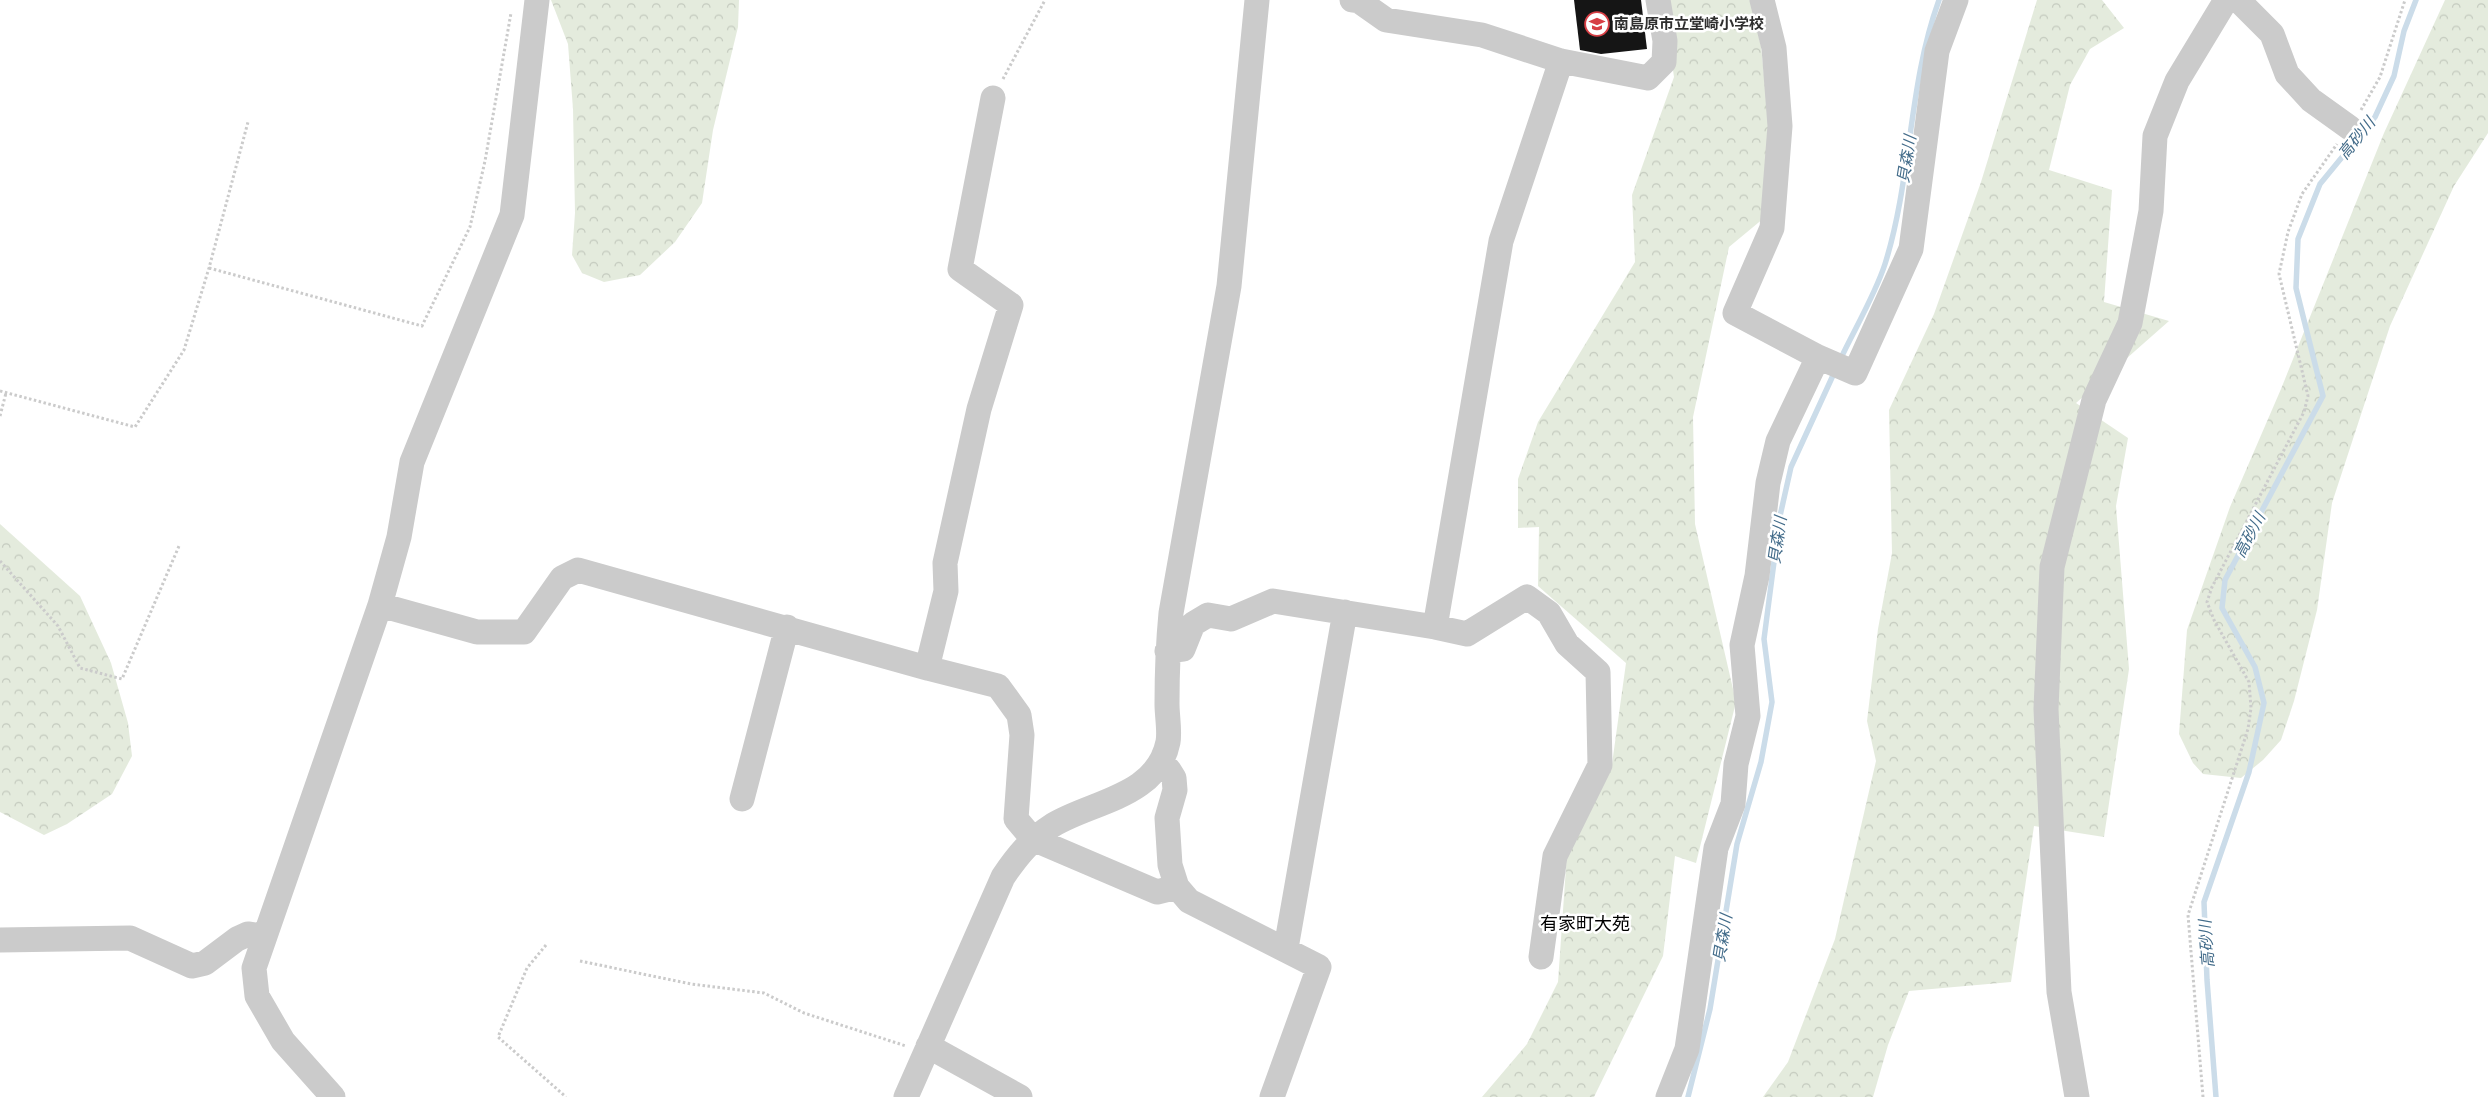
<svg xmlns="http://www.w3.org/2000/svg" width="2488" height="1097" font-family="Figtree,'Noto Sans JP',sans-serif">
	<style>
		.forest { fill: url(#forest-crowns) }
		.lines { fill: none; stroke-linecap: round; stroke-linejoin: round }
		.stream { stroke: #cbdce9; stroke-width: 5.5 }
		.building { fill: #151515 }
		.path { stroke: #cbcbcb; stroke-width: 3; stroke-dasharray: 2.5 2.5; stroke-linecap: butt }
		.minor { stroke: #cbcbcb; stroke-width: 25 }
		.labels { text-anchor: middle; stroke-width: 5; stroke-linejoin: round; paint-order: stroke }
		.poi-label { font-size: 15px; font-weight: bold; fill: #2e2e2e; stroke: #fff; text-anchor: start }
		.water-label { font-size: 16px; font-style: italic; fill: #436c8a; stroke: #fff }
		.quarter-label { font-size: 18px; fill: #000; stroke: #fff }
	</style>
	<defs>
		<pattern id="forest-crowns" width="20" height="18" patternUnits="userSpaceOnUse" patternTransform="scale(1.25)"><rect width="20" height="18" fill="#e4ebdd"/><path d="M2 6a3 3 0 1 1 6 0M12 15a3 3 0 1 1 6 0" fill="none" stroke="#c4cabe"/></pattern>
	</defs>
	<rect width="100%" height="100%" fill="#fff"/>
	<path class="forest" d="M 551,0 L 739,0 L 738,27 L 713,130 L 702,203 L 675,242 L 640,275 L 604,282 L 582,273 L 572,255 L 575,213 L 573,109 L 568,44 Z
		M 1663,0 L 1750,0 L 1761,46 L 1769,123 L 1764,218 L 1729,247 L 1693,417 L 1695,524 L 1736,702 L 1696,863 L 1675,856 L 1663,956 L 1594,1097 L 1482,1097 L 1527,1044 L 1558,982 L 1567,853 L 1612,764 L 1626,663 L 1538,586 L 1539,527 L 1518,528 L 1518,479 L 1538,422 L 1635,262 L 1632,195 L 1674,77 Z
		M 2037,0 L 2102,0 L 2124,28 L 2090,49 L 2070,85 L 2049,170 L 2112,190 L 2104,302 L 2169,321 L 2076,403 L 2128,438 L 2116,506 L 2129,669 L 2104,837 L 2034,826 L 2011,982 L 1909,991 L 1888,1045 L 1873,1097 L 1763,1097 L 1788,1062 L 1835,939 L 1876,761 L 1867,721 L 1878,629 L 1892,553 L 1889,410 L 1934,314 L 1981,182 Z
		M 2445,0 L 2488,0 L 2488,133 L 2454,186 L 2390,326 L 2332,503 L 2317,610 L 2294,701 L 2281,740 L 2263,760 L 2241,778 L 2203,774 L 2193,763 L 2179,734 L 2187,630 L 2230,507 L 2281,389 L 2384,133 Z
		M 0,524 L 80,596 L 111,663 L 128,723 L 132,756 L 112,794 L 67,824 L 44,835 L 0,812 Z"/>
	<g class="lines">
		<path class="stream" d="M 1840,360 C 1854,330 1875,295 1885,264 C 1912,178 1908,85 1939,0
			M 1688,1097 L 1710,1009 L 1737,844 L 1761,762 L 1772,702 L 1764,639 L 1780,516 L 1791,467 L 1835,371
			M 2216,1097 L 2207,980 L 2204,902 L 2249,772 L 2264,703 L 2255,667 L 2222,608 L 2225,580 L 2323,396 L 2296,288 L 2298,239 L 2320,184 L 2375,117 L 2394,76 L 2404,31 L 2416,0"/>
	</g>
	<path class="building" d="M 1574,0 L 1641,0 L 1647,49 L 1601,54 L 1580,50 Z"/>
	<g class="lines">
		<path class="path" d="M 1003,79 L 1045,0
			M 2361,110 L 2380,77 L 2405,0
			M 209,268 L 422,326 L 470,227 L 485,161 L 511,13
			M 0,391 L 135,427 L 184,350 L 209,268 L 248,122
			M 0,416 L 6,393
			M 0,561 L 58,626 L 80,668 L 122,679 L 179,546
			M 546,945 L 527,968 L 498,1037 L 566,1097
			M 580,961 L 691,984 L 764,993 L 804,1013 L 906,1046
			M 2203,1097 L 2188,915 L 2248,729 L 2251,708 L 2249,682 L 2214,620 L 2207,602 L 2212,587 L 2304,412 L 2308,396 L 2279,274 L 2288,232 L 2302,194 L 2337,144"/>
		<path class="minor" d="M 1352,0 L 1359,1 L 1386,20 L 1482,35 L 1561,61 L 1648,78 L 1664,62 L 1665,41 L 1658,0
			M 1762,0 L 1774,48 L 1780,126 L 1772,228 L 1735,313 L 1818,357 L 1855,373 L 1911,249 L 1937,51 L 1956,0
			M 2243,0 L 2241,3 L 2272,34 L 2287,74 L 2311,100 L 2350,128
			M 993,98 L 960,269 L 1011,305 L 979,409 L 945,563 L 946,591 L 927,668 L 998,686 L 1019,715 L 1022,735 L 1016,819 L 1033,839 L 1157,892 L 1177,887
			M 380,605 L 477,632 L 524,632 L 562,578 L 578,570 L 927,668
			M 1435,627 L 1467,634 L 1527,597 L 1549,613 L 1567,644 L 1598,672 L 1600,765 L 1555,856 L 1541,957
			M 1167,651 L 1183,649 L 1193,624 L 1208,615 L 1231,619 L 1273,601 L 1435,627 L 1501,241 L 1561,61
			M 1160,766 L 1169,770 L 1174,778 L 1175,790 L 1167,818 L 1170,865 L 1177,887 L 1189,901 L 1319,967 L 1272,1097
			M 742,799 L 787,627
			M 0,940 L 130,938 L 192,966 L 205,963 L 237,939 L 248,934 L 264,936
			M 1286,948 L 1345,612
			M 928,1046 L 1020,1097
			M 333,1097 L 283,1041 L 257,996 L 254,968 L 380,605 L 399,537 L 412,462 L 512,215 L 537,0
			M 906,1097 L 1003,877 C 1017,856 1031,839 1053,825 C 1093,801 1157,797 1168,742 C 1170,731 1167,716 1167,704 C 1167,674 1168,644 1171,613 L 1229,286 L 1257,0
			M 1668,1097 L 1687,1049 L 1716,848 L 1733,804 L 1736,764 L 1748,716 L 1742,645 L 1757,576 L 1768,483 L 1778,441 L 1818,357
			M 2077,1097 L 2059,992 L 2046,709 L 2052,567 L 2094,400 L 2130,323 L 2151,211 L 2155,136 L 2177,81 L 2226,0"/>
	</g>
	<defs>
		<g id="school-ring" transform="scale(1.25)"><circle r="9.5" fill="#fff" stroke="#d73f45" stroke-width="1.5"/><path d="M0-5L7-2L0 1L-7-2ZM-4 1L0 2.5L4 1V4Q0 6-4 4Z" fill="#d73f45"/></g>
	</defs>
	<g fill-rule="evenodd">
		<use href="#school-ring" x="1597" y="24"/>
	</g>
	<g class="labels">
		<g class="poi-label">
			<text x="1614" y="29">南島原市立堂崎小学校</text>
		</g>
		<g class="water-label">
			<text transform="translate(2356 138) rotate(-51)" y="6">高砂川</text>
			<text transform="translate(1906 159) rotate(-81)" y="6">貝森川</text>
			<text transform="translate(2249 535) rotate(-62)" y="6">高砂川</text>
			<text transform="translate(1777 540) rotate(-82)" y="6">貝森川</text>
			<text transform="translate(1722 938) rotate(-81)" y="6">貝森川</text>
			<text transform="translate(2206 944) rotate(-94)" y="6">高砂川</text>
		</g>
		<g class="quarter-label">
			<text x="1585" y="930">有家町大苑</text>
		</g>
	</g>
</svg>
